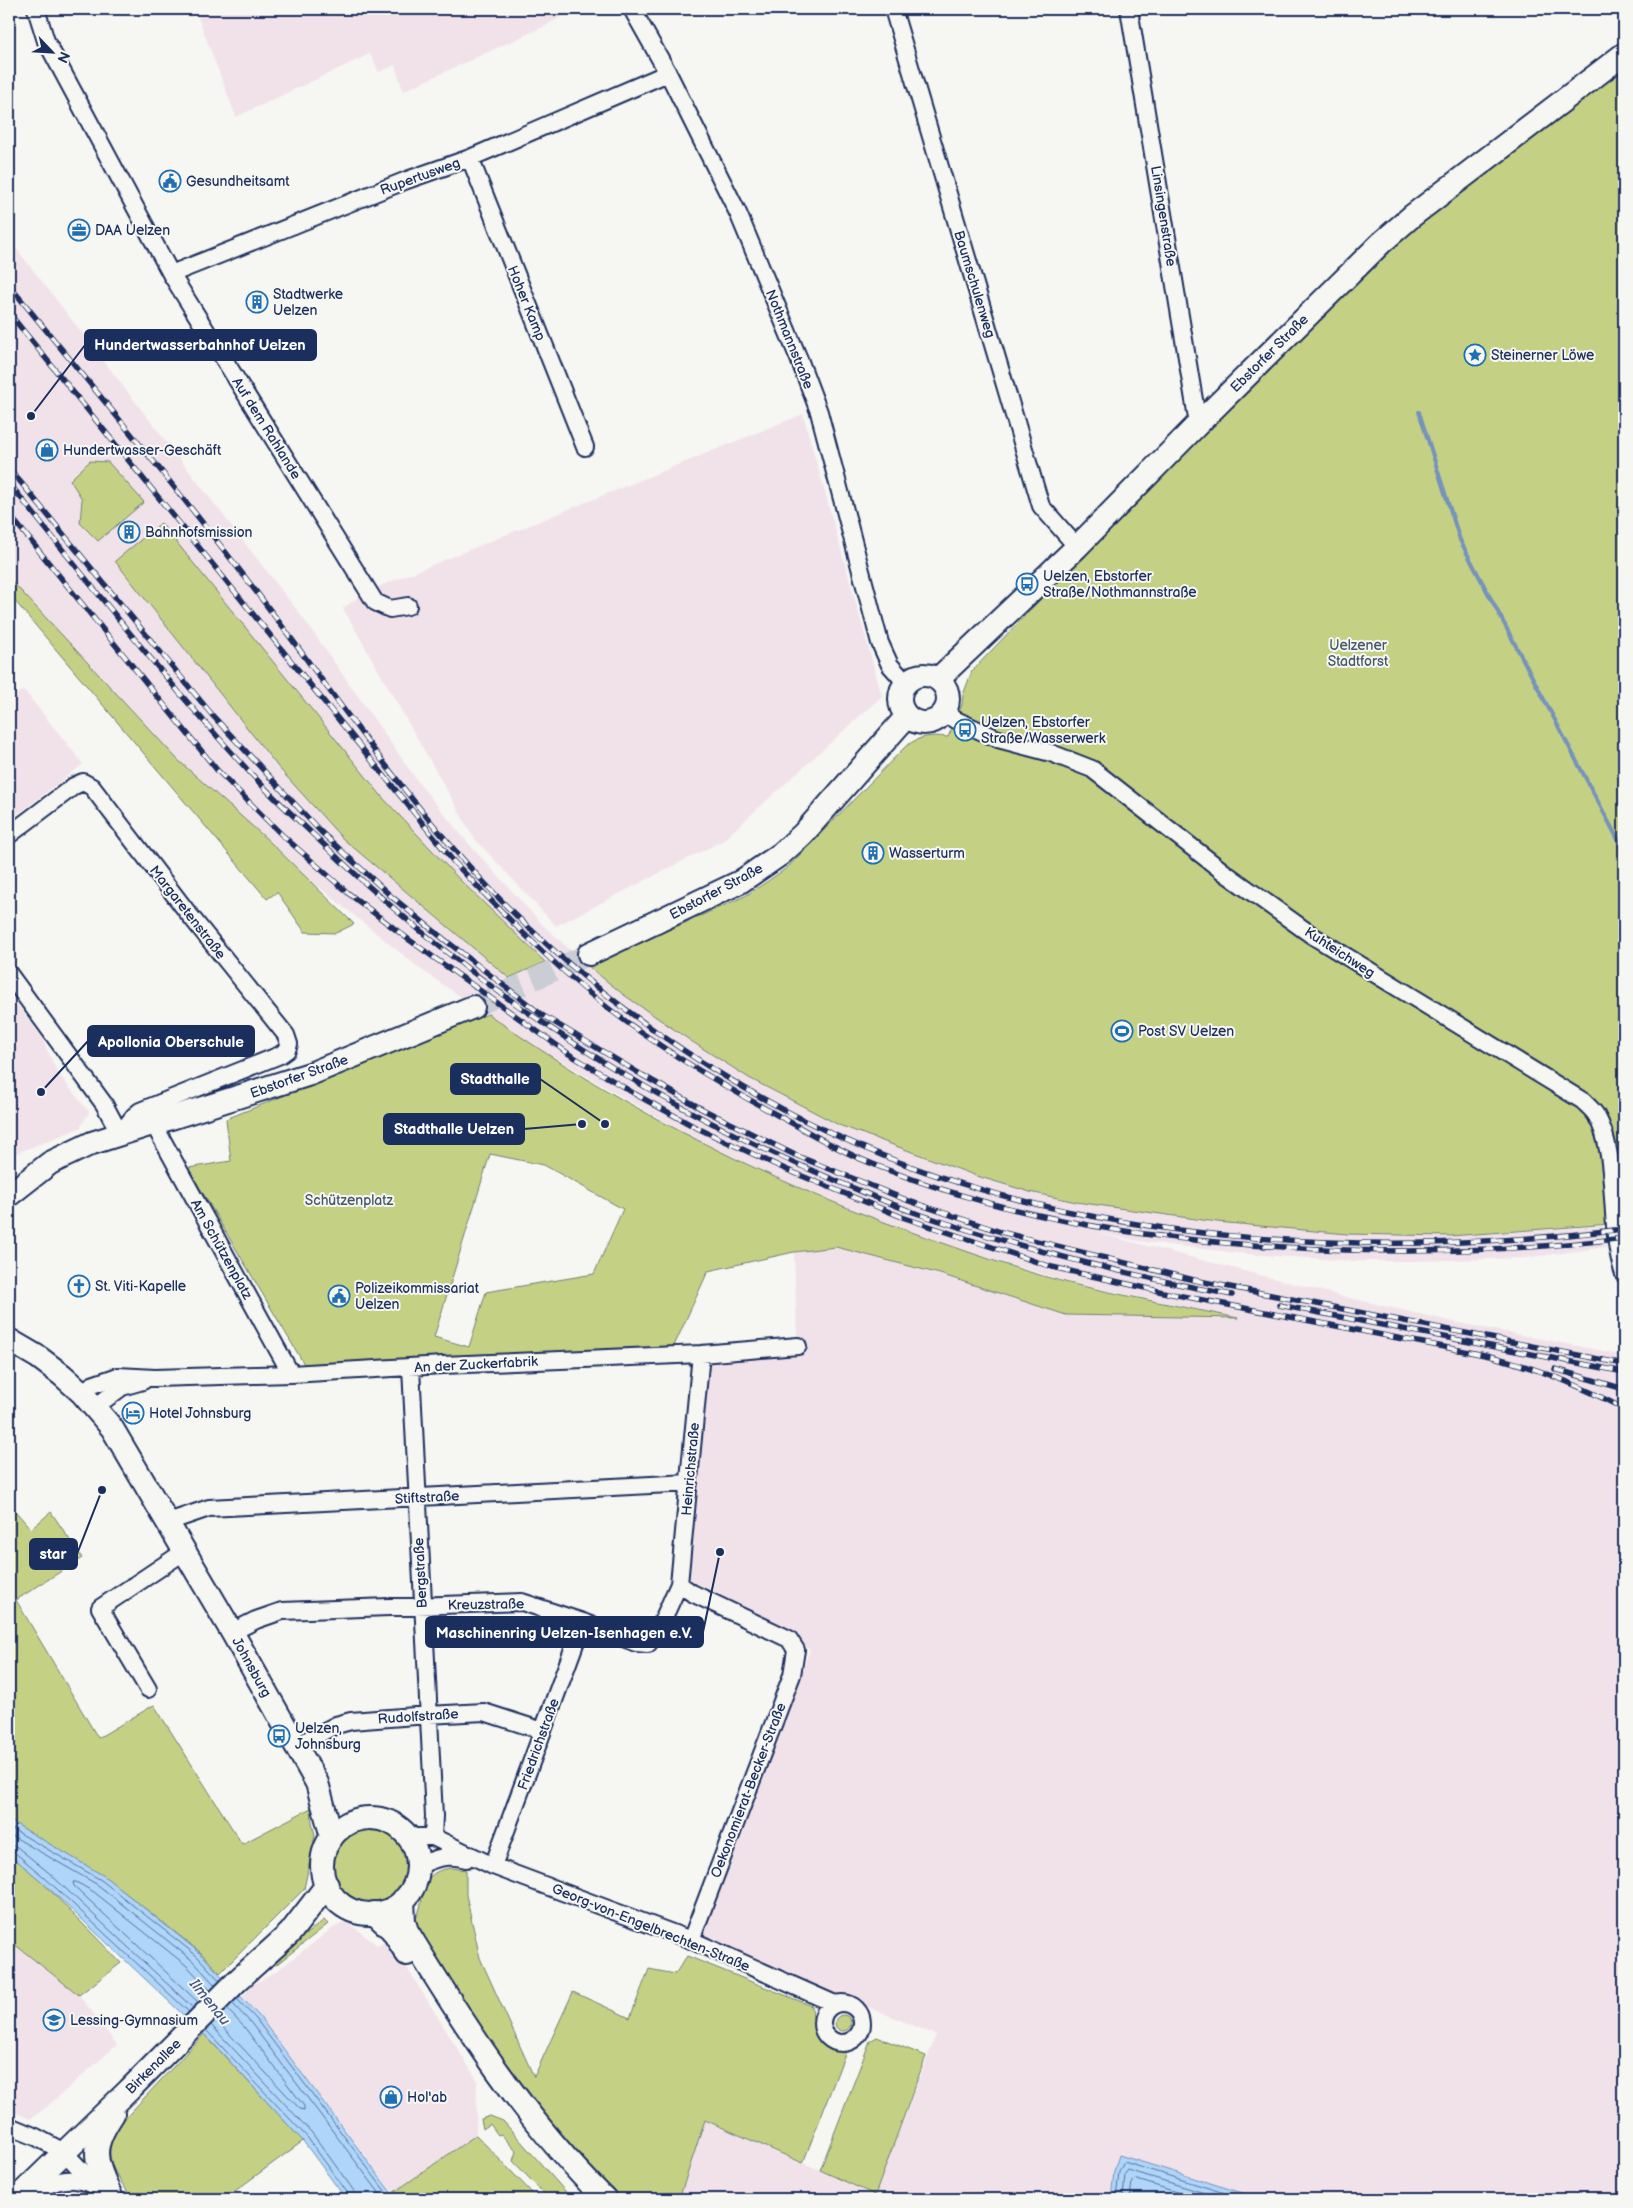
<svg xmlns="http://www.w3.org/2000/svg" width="1633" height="2208" font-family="'Balsamiq Sans',sans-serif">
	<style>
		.built { fill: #f1e2ea }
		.green { fill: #c4d185; stroke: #708072; fill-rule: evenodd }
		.water { fill: #afd5f9; stroke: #7493bb }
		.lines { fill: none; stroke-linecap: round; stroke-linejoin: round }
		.shore { stroke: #56719c; stroke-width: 1 }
		.stream { stroke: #7493bb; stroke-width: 4 }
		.secondary-tunnel { stroke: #caced4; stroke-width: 22; stroke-dasharray: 22 11; stroke-linecap: butt }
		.minor-casing { stroke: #1b2f5e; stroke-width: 20 }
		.secondary-casing { stroke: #1b2f5e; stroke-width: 26 }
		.minor { stroke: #f6f6f2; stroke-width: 16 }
		.secondary { stroke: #f6f6f2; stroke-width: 22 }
		.rail-casing { stroke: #1b2f5e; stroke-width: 5.5 }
		.rail { stroke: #f6f6f2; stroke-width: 4; stroke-dasharray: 11; stroke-linecap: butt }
		.labels { text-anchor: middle; stroke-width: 4; stroke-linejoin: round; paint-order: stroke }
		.street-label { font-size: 14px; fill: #1b2f5e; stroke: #f6f6f2 }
		.poi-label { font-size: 14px; fill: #1b2f5e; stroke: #f6f6f2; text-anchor: start }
		.park-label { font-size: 14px; fill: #455868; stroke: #f6f6f2 }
		.water-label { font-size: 15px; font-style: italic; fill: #405885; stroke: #f6f6f2 }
		.leader { fill: none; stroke: #1b2f5e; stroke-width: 2 }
		.callout-dot { fill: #1b2f5e; stroke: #f6f6f2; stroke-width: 2 }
		.callout { fill: #1b2f5e; stroke: #1b2f5e; stroke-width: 2 }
		.callout-label { font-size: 15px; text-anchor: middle; font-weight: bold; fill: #fff }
	</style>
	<rect width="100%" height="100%" fill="#f6f6f2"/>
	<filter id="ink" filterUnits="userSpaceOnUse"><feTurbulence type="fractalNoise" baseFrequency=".02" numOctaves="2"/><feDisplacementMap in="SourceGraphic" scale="10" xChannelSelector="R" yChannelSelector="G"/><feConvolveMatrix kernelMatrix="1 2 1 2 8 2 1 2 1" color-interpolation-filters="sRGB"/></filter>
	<g filter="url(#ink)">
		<path class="built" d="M 195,9 L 574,9 L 545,26 L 403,91 L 395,65 L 379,72 L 370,54 L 236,117 Z
			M 9,239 L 303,618 L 421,786 L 468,843 L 543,925 L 588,966 L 624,995 L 691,1041 L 749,1078 L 839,1125 L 977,1176 L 1030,1192 L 1076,1202 L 1217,1222 L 1450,1236 L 1603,1226 L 1606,1247 L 1524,1258 L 1414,1261 L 1353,1261 L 1246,1254 L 1144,1242 L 1097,1233 L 1341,1296 L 1454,1322 L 1624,1355 L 1624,2199 L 679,2199 L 704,2120 L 875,2194 L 936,2035 L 700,1937 L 810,1650 L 687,1578 L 710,1344 L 797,1338 L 794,1252 L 836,1247 L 940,1274 L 1066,1315 L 1234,1317 L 1076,1284 L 980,1256 L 892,1226 L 781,1180 L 691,1137 L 529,1043 L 423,971 L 210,799 L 9,582 Z
			M 803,414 L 882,696 L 722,841 L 556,926 L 474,838 L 343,608 L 368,591 Z
			M 24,690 L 83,764 L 9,821 L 9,696 L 10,698 Z
			M 9,994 L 41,1036 L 57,1072 L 89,1112 L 80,1128 L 9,1156 Z
			M 346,1921 L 378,1946 L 389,1939 L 477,2080 L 476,2135 L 393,2193 L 259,2016 L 242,1997 L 251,1986 L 278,1970 L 333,1928 Z
			M 9,1940 L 79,1995 L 117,2045 L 43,2110 L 30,2119 L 9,2110 Z"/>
		<path class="green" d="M 1624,66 L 1624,1223 L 1450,1236 L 1347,1234 L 1217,1222 L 1076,1202 L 1030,1192 L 977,1176 L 839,1125 L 749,1078 L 691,1041 L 624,995 L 588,966 L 745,896 L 768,881 L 788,867 L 905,747 C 919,736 930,735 948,737 L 962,705 L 963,695 L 972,671 L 1204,428 L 1416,224 Z
			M 90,461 L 108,462 L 144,502 L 98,541 L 80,523 L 82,499 L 70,480 Z
			M 161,523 L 384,799 L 460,880 L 545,962 L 509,978 L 342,838 L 278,767 L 115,561 Z
			M 9,578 L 179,761 L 269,841 L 354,924 L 336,933 L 305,932 L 277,892 L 267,899 L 9,594 Z
			M 488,1014 C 626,1112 781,1188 940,1242 C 985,1258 1031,1274 1077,1285 C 1130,1297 1184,1307 1238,1318 L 1066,1315 L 940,1274 L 836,1247 L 794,1252 L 708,1271 L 674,1346 L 304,1364 L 188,1168 L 231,1161 L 226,1119 ZM 490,1154 L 544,1165 L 623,1209 L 594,1274 L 486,1292 L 469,1347 L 434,1337 Z
			M 9,1504 L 31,1529 L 51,1512 L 82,1558 L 16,1600 L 98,1738 L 154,1705 L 242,1844 L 311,1808 L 312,1823 L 315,1835 L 304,1889 L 220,1973 L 200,1952 L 104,1876 L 9,1820 Z
			M329 1865a40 40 0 1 1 80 0a40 40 0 1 1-80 0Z
			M 9,1854 L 40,1880 L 121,1963 L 79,1995 L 9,1940 Z
			M 451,1868 L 466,1870 L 466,1895 L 480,1958 L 534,2077 L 573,1992 L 630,2018 L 649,1969 L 675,1974 L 687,1956 L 812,2006 C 814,2037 820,2038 846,2051 L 803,2163 L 705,2120 L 679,2199 L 621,2199 L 553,2132 L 506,2071 L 411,1924 C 431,1905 411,1873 451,1868 Z
			M 324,1920 L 328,1924 L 277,1964 L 256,1974 Z
			M835 2023a8 8 0 1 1 16 0a8 8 0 1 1-16 0Z
			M 204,2034 L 303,2141 L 224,2199 L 132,2199 C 115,2171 101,2160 117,2127 Z
			M 877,2037 L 926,2056 L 875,2195 L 820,2170 L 870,2041 Z
			M 490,2116 L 503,2121 L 572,2199 L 549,2199 L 513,2161 L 516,2151 L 501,2134 L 498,2135 L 490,2124 L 483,2129 L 481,2119 Z
			M 476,2135 L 538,2199 L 396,2199 L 393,2193 Z"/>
		<path class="water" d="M 9,1820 L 104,1876 L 200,1953 L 259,2016 L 396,2199 L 346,2199 L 303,2141 L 212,2042 L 40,1880 L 9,1854 Z
			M 1119,2155 L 1249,2195 L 1249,2199 L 1111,2199 L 1114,2171 Z"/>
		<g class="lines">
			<path class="shore" d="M 9,1827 L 101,1880 L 197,1956 L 220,1981
				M 9,1834 L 98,1885 L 193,1961 L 215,1985
				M 9,1845 L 17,1847 L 48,1872 L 193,2008
				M 9,1851 L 14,1852 L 44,1877 L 189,2012
				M 237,1999 L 256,2019 L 391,2199
				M 198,2002 L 74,1886 L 73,1882 L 76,1882 L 94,1892 L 187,1966 L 210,1990
				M 232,2003 L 251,2023 L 384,2199
				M 216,2020 L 300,2109 L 304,2110 L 304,2106 L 245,2028 L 227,2009
				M 211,2025 L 312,2133 L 354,2191 L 356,2199
				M 206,2030 L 307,2137 L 349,2195 L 349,2199
				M 1116,2199 L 1119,2172 L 1124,2162 L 1244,2199
				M 1123,2199 L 1125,2174 L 1128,2170 L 1224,2199
				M 1130,2199 L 1132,2181 L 1134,2179 L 1199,2199"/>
			<path class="stream" d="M 1419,412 L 1460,540 L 1624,851"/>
			<path class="secondary-tunnel" d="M 473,1007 L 589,954"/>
			<g class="minor-casing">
				<path id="minor" d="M 36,9 L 46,41 L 171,274 L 375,602 L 390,609 L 408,606
					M 632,9 L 668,73 L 738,213 L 799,359 L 819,412 L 880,643 L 890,665 L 906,683
					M 893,9 L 1041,506 L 1077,547
					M 1129,9 L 1198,424
					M 470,158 L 585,447
					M 171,274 L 407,180 L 470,158 L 668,73
					M 943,714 L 998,739 L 1051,753 L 1092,769 L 1225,873 L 1313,936 L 1583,1101 C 1588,1106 1593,1110 1596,1115 C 1620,1156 1607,1226 1624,1274
					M 9,835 L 74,786 L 83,782 L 92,787 L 188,913 L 286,1035 L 289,1044 L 287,1050 L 280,1055 L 140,1111 L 134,1116 L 120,1134 L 104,1104 L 9,974
					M 153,1123 L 291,1374
					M 411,1368 L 434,1816 L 433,1837
					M 82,1393 L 92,1385 L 118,1376 L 155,1378 L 291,1374 L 443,1365 L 701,1354 L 798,1346
					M 95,1407 L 122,1387 L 143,1381
					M 168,1522 L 209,1508 L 689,1483
					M 232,1632 L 256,1620 L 282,1611 L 522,1602 L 583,1622 L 636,1643 L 648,1644 L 657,1633 L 679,1584
					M 148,1689 L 100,1608 L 185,1551
					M 296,1746 L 336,1725 L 351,1721 L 428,1715 L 484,1712 L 543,1731
					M 408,1837 L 433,1837 L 493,1866 L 691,1940 L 835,2004
					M 418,1866 C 435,1858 447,1854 466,1859
					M 493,1866 L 583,1622
					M 691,1940 L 792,1675 L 796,1650 L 789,1639 L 692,1593 L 679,1584 L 701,1354
					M822 2023a20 20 0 1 1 40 0a20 20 0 1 1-40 0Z
					M 9,2126 L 36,2137 L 64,2152 L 107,2197
					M 28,2194 C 54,2182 65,2174 94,2185"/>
			</g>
			<g class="secondary-casing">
				<path id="secondary" d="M900 699a24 24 0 1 1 48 0a24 24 0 1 1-48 0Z
					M 938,679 L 1077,547 L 1198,424 L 1381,243 L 1412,216 L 1624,54
					M 589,954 L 740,882 L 781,854 L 803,834 L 907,716
					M 9,1195 L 50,1163 L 92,1143 L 310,1074 L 473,1007
					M 9,1340 L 38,1357 L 62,1375 L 82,1393 L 112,1428 L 232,1632 L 317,1783 L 332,1837
					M322 1866a48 48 0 1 1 96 0a48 48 0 1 1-96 0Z
					M 403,1900 L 404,1922 L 407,1931 C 466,2028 524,2119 605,2199
					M 374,1913 L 392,1930 L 407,1954
					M 16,2199 L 129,2090 L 238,1980 L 290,1933 L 327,1885
					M 112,2199 C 96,2161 88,2151 113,2114"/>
			</g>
			<use href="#minor" class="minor"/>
			<use href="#secondary" class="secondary"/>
			<g class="rail-casing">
				<path id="rail" d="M 9,285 C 98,394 189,502 273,614 C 353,721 431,835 527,926 C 624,1018 739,1094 862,1147 C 1092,1246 1378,1259 1624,1229
					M 9,313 L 454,862 C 497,907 540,952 588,992 C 646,1040 711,1079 777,1115 C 805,1130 833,1147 863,1160 C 996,1216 1139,1239 1283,1247 C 1397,1254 1511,1252 1624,1238
					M 9,468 L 213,716 L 321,832 L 392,897 L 445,940 L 542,1015 L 642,1075 L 702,1109 L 795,1155 L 909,1201 L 1001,1232 L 1194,1280 L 1624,1364
					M 9,483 C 90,583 169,686 257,780 C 276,800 297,819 317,838 C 469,986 643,1101 839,1182 C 863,1192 886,1202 910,1211 C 1015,1247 1123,1274 1232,1295
					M 9,514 L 217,770 L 281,834 L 348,893 L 408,939 L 569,1054 L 635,1094 L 695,1127 L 785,1169 L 902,1217 L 1052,1267 L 1172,1294 L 1490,1356 C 1540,1369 1579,1385 1624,1409
					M 1279,1305 L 1624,1372
					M 1555,1369 L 1624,1389"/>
			</g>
			<use href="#rail" class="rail"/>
		</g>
	</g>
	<defs>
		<g id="civic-ring" transform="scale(1.125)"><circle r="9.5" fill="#f6f6f2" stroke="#1f6fb2" stroke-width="1.5"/><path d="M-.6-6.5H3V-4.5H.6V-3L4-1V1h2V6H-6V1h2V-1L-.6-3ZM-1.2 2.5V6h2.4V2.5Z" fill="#1f6fb2"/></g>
		<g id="office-ring" transform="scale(1.125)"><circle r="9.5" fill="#f6f6f2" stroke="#1f6fb2" stroke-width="1.5"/><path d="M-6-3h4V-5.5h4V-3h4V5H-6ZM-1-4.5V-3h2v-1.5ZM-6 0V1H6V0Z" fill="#1f6fb2"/></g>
		<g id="building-ring" transform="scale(1.125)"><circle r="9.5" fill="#f6f6f2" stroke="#1f6fb2" stroke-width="1.5"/><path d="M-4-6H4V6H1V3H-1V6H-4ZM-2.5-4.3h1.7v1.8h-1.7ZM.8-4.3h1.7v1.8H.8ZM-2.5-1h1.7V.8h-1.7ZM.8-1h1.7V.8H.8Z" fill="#1f6fb2"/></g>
		<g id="sight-ring" transform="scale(1.125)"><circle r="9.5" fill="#f6f6f2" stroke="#1f6fb2" stroke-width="1.5"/><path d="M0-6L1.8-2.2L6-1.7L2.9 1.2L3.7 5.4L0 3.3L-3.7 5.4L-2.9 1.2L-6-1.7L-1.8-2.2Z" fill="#1f6fb2"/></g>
		<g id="shop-ring" transform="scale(1.125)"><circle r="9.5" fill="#f6f6f2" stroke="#1f6fb2" stroke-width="1.5"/><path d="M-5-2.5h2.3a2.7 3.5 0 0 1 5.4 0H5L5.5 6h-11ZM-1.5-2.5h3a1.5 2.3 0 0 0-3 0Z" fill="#1f6fb2"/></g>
		<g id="bus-ring" transform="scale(1.125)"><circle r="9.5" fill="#f6f6f2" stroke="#1f6fb2" stroke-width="1.5"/><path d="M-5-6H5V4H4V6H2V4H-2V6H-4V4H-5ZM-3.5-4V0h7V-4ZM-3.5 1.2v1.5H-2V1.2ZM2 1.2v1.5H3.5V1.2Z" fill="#1f6fb2"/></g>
		<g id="stadium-ring" transform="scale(1.125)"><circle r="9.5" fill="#f6f6f2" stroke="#1f6fb2" stroke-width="1.5"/><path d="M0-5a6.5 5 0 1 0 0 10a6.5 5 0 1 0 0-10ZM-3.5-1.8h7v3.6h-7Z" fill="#1f6fb2"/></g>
		<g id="church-ring" transform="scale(1.125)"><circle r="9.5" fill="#f6f6f2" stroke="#1f6fb2" stroke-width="1.5"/><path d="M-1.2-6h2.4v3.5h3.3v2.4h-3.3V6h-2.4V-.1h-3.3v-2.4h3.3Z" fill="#1f6fb2"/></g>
		<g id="hotel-ring" transform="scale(1.125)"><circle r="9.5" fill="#f6f6f2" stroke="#1f6fb2" stroke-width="1.5"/><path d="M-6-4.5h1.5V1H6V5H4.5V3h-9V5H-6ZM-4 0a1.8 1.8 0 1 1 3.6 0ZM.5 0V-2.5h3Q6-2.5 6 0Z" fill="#1f6fb2"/></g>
		<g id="school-ring" transform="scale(1.125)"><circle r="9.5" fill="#f6f6f2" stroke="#1f6fb2" stroke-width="1.5"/><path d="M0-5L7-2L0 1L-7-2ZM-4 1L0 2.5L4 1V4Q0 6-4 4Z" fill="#1f6fb2"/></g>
	</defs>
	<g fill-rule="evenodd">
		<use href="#civic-ring" x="170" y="181"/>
		<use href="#office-ring" x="79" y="230"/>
		<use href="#building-ring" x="257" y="302"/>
		<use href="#sight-ring" x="1475" y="355"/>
		<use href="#shop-ring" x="47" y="450"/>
		<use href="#building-ring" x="129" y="532"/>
		<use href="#bus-ring" x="1027" y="584"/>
		<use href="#bus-ring" x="965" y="730"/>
		<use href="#building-ring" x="873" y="853"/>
		<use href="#stadium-ring" x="1122" y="1031"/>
		<use href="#church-ring" x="79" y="1286"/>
		<use href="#civic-ring" x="339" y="1296"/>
		<use href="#hotel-ring" x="133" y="1413"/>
		<use href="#bus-ring" x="279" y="1736"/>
		<use href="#school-ring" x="54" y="2020"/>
		<use href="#shop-ring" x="391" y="2097"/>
	</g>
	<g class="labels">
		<g class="street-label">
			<text transform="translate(420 176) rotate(-20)" y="5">Rupertusweg</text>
			<text transform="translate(1164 216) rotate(81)" y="5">Linsingenstraße</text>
			<text transform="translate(975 284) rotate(73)" y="5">Baumschulenweg</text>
			<text transform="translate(527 303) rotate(68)" y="5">Hoher Kamp</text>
			<text transform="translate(790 339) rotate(68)" y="5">Nothmannstraße</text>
			<text transform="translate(1269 353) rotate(-45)" y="5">Ebstorfer Straße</text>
			<text transform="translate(267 428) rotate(58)" y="5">Auf dem Rahlande</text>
			<text transform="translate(716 891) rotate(-28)" y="5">Ebstorfer Straße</text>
			<text transform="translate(188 912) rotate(52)" y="5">Margaretenstraße</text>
			<text transform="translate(1340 952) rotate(33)" y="5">Kuhteichweg</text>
			<text transform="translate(299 1076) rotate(-20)" y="5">Ebstorfer Straße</text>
			<text transform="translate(222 1249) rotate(61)" y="5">Am Schützenplatz</text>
			<text transform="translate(476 1364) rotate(-3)" y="5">An der Zuckerfabrik</text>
			<text transform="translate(690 1469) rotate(-85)" y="5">Heinrichstraße</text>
			<text transform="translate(427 1497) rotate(-3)" y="5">Stiftstraße</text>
			<text transform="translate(420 1573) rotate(-93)" y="5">Bergstraße</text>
			<text transform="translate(486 1604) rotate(-1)" y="5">Kreuzstraße</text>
			<text transform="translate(252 1667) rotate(61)" y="5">Johnsburg</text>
			<text transform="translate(418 1716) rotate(-4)" y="5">Rudolfstraße</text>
			<text transform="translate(538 1744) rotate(-70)" y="5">Friedrichstraße</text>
			<text transform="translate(748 1790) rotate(-69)" y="5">Oekonomierat-Becker-Straße</text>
			<text transform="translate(651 1927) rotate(22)" y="5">Georg-von-Engelbrechten-Straße</text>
			<text transform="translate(153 2066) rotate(-45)" y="5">Birkenallee</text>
		</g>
		<g class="poi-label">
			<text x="186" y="186">Gesundheitsamt</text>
			<text x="95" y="235">DAA Uelzen</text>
			<text x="273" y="299">Stadtwerke<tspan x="273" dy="16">Uelzen</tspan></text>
			<text x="1491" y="360">Steinerner Löwe</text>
			<text x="63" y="455">Hundertwasser-Geschäft</text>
			<text x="145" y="537">Bahnhofsmission</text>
			<text x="1043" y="581">Uelzen, Ebstorfer<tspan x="1043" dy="16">Straße/Nothmannstraße</tspan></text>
			<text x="981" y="727">Uelzen, Ebstorfer<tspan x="981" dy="16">Straße/Wasserwerk</tspan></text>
			<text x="889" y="858">Wasserturm</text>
			<text x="1138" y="1036">Post SV Uelzen</text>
			<text x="95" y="1291">St. Viti-Kapelle</text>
			<text x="355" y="1293">Polizeikommissariat<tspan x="355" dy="16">Uelzen</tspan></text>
			<text x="149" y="1418">Hotel Johnsburg</text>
			<text x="295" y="1733">Uelzen,<tspan x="295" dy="16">Johnsburg</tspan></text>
			<text x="70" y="2025">Lessing-Gymnasium</text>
			<text x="407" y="2102">Hol'ab</text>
		</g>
		<g class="park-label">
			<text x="1358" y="650">Uelzener<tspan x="1358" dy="16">Stadtforst</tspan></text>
			<text x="349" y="1205">Schützenplatz</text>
		</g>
		<g class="water-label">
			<text transform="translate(210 2002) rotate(51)" y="5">Ilmenau</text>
		</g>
	</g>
	<path class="leader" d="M31 416L85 345M41 1092L88 1041M605 1124L540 1079M582 1124L524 1129M102 1490L77 1554M720 1552L703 1632"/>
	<g class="callout-dot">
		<circle cx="31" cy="416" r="5"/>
		<circle cx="41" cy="1092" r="5"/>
		<circle cx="605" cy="1124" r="5"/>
		<circle cx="582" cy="1124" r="5"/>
		<circle cx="102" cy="1490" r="5"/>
		<circle cx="720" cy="1552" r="5"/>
	</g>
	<g class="callout">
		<rect x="85" y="330" width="231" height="30" rx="5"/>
		<rect x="88" y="1026" width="166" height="30" rx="5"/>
		<rect x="451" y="1064" width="89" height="30" rx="5"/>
		<rect x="384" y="1114" width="140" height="30" rx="5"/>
		<rect x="30" y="1539" width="47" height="30" rx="5"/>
		<rect x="426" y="1617" width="277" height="30" rx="5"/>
	</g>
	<g class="callout-label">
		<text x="200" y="350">Hundertwasserbahnhof Uelzen</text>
		<text x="171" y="1047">Apollonia Oberschule</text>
		<text x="495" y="1084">Stadthalle</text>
		<text x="454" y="1134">Stadthalle Uelzen</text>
		<text x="53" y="1559">star</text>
		<text x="564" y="1638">Maschinenring Uelzen-Isenhagen e.V.</text>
	</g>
	<rect width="1633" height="2208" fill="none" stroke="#f6f6f2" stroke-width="30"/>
	<rect x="15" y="15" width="1603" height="2178" fill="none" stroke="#1b2f5e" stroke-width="2" filter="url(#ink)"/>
	<g transform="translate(52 52) rotate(115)" stroke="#f6f6f2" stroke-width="4" paint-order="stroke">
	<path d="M0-4L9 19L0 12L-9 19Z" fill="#1b2f5e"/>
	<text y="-8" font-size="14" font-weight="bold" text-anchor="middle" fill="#1b2f5e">N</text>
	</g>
</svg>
